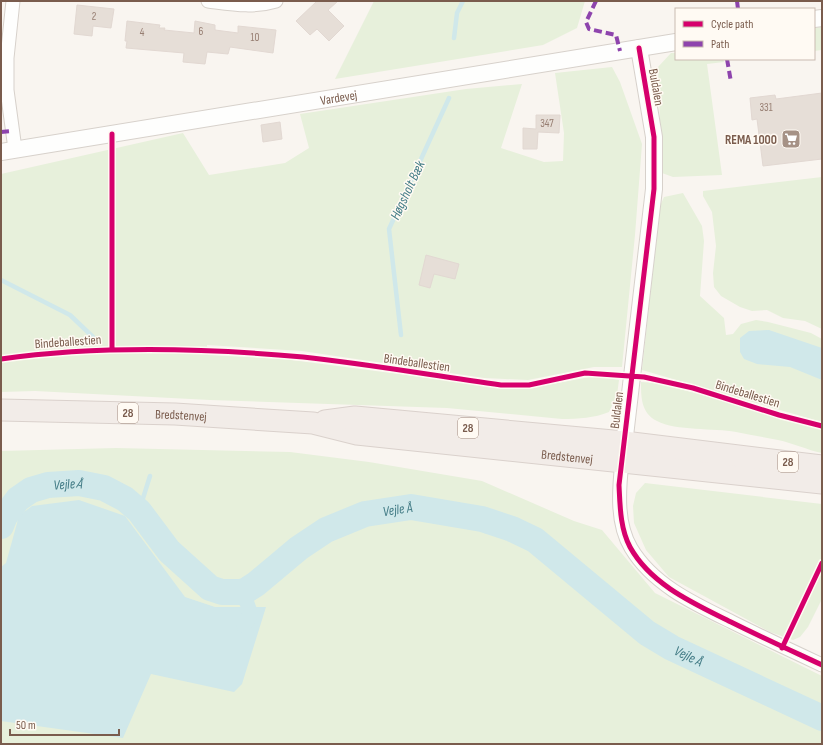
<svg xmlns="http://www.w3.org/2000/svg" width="823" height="745" font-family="'Sofia Sans Condensed',sans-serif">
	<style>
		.green { fill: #e7f0db }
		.water { fill: #d0e8ea }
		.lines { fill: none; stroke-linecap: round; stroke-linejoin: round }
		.stream { stroke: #d0e8ea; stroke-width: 4.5 }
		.canal { stroke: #d0e8ea; stroke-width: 15 }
		.river { stroke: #d0e8ea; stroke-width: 26 }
		.building { fill: #e6ded7; stroke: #e2d8d2 }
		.minor-casing { stroke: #d7d1cb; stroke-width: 15 }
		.tertiary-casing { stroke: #d7d1cb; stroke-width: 18 }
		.trunk-casing { stroke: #dad1cc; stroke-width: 23 }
		.minor { stroke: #fefefd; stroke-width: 13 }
		.tertiary { stroke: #fefefd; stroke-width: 16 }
		.trunk { stroke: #f2ece8; stroke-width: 21 }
		.quiet { stroke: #8e44ad; stroke-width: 4; stroke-dasharray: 8 4; stroke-linecap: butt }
		.cycleway-casing { stroke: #fffaf3; stroke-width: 8 }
		.cycleway { stroke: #d6006c; stroke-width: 5 }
		.labels { text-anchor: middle; stroke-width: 3; stroke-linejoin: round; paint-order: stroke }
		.number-label { font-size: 11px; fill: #977e72 }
		.shield { fill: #fffaf3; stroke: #a28b7f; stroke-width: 1 }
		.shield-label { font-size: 12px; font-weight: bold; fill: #7a5c4d }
		.street-label { font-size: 13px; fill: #7a5c4d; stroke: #fffaf3 }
		.poi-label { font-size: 13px; font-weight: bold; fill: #7a5c4d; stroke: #fffaf3; text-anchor: end }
		.water-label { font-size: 14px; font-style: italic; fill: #437c86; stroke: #fffaf3 }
	</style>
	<rect width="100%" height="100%" fill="#f9f5f0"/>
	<path class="green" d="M 374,1 L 585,1 L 577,28 L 543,45 L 335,79 Z
		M 822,27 L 822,50 L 814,51 L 814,28 Z
		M 671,53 L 676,53 L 676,59 L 723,59 L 724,62 L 707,64 L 722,175 L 673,177 L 662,173 L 658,67 Z
		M 612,67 L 620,82 L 642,144 L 635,235 L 622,367 L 594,367 L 528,380 L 484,378 L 302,351 L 207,345 L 208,355 L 284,359 L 498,387 L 531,388 L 595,376 L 619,380 L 617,395 L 609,412 C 594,418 579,419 562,419 L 447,408 L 210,400 L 35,391 L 1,392 L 1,174 L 183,133 L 209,175 L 285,163 L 309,148 L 300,114 L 466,89 L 522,84 L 501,148 L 544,162 L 563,161 L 564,133 L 555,73 Z
		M 822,177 L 822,329 L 805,321 L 783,318 L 767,310 L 752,311 L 740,307 L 721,296 L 714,287 L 713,273 L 716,246 L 712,212 L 703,196 L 703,191 Z
		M 683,193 L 702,226 L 704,241 L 700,296 L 724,318 L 726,335 L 733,334 L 741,324 L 756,320 L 768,322 L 811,333 L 822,339 L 822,422 L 642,370 L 660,206 L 664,197 Z
		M 641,382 L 658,383 L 822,428 L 822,453 C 807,450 793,443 778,440 C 764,437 750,435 736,432 C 714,428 676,431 657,421 C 641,413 641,397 641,382 Z
		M 116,448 L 290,452 L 369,462 L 482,481 L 574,521 L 602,530 L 655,593 L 822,676 L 822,744 L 1,744 L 1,451 Z
		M 645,483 L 822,504 L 822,599 L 808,627 L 800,637 L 793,640 L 770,632 L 669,577 L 646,550 L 634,523 L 633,506 L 636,493 Z"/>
	<path class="water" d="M 769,330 L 822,348 L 822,380 L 790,367 L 757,364 L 744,359 L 740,352 L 740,338 L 749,331 Z
		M 79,500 L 125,516 L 185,597 L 215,607 L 266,607 L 242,684 L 234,692 L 151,674 L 123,738 L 1,721 L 1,567 L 6,563 L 19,516 L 32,506 Z"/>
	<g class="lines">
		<path class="stream" d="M 454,38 L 457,13 L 463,1
			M 1,280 L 70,315 L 93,337
			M 401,335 L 389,229 L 449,98
			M 139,511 L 150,476"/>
		<path class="canal" d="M 239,592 C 249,603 254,614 244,626"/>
		<path class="river" id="s1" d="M 1,526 L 5,516 L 18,499 L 31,490 L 48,485 L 79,483 L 104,488 L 125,499 L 139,511 L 169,551 L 210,588 L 222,592 L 239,592 L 245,591 L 256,584 L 299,548 L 326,530 L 365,514 L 411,507 L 482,519 L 512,529 L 535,540 L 647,633 L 672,648 L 822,718"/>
	</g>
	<path class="building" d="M 317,1 L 338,1 L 328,10 L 344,26 L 329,41 L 317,29 L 310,35 L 296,21 Z
		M 77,5 L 114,9 L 111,28 L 93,26 L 92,36 L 74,34 Z
		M 127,21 L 160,25 L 159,28 L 165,28 L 164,30 L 194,33 L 195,21 L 215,25 L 215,30 L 238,33 L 238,26 L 276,30 L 273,53 L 230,47 L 228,54 L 207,52 L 205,64 L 183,62 L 184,53 L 126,48 L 127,41 L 125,41 Z
		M 822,93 L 822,159 L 763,166 L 757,119 L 752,120 L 750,98 L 775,95 L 776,99 Z
		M 536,115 L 560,115 L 559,133 L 538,132 L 537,149 L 523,149 L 523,128 L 536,129 Z
		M 280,122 L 282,139 L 263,142 L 261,125 Z
		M 426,255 L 459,264 L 455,279 L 434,274 L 430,288 L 419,285 Z"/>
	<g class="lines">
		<g class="minor-casing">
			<path id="minor" d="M 13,1 L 7,58 L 7,90 L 15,149
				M 208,1 C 232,4 253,8 276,1
				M 622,461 C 619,489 616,523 631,548 C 653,585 695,604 732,622 C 762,637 792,651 822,665"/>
		</g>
		<g class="tertiary-casing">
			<g id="tertiary">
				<path d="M 814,19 L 822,18"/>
				<path id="s2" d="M 1,152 L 676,42"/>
				<path d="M 623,453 L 654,189 L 654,137 L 639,48"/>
			</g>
		</g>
		<g class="trunk-casing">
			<g id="trunk">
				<path id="s3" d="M 1,410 L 175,414 L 313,423 L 357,434 L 822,483"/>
				<path d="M 325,421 L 355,417 L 624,442 L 822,466"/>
			</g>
		</g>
		<use href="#minor" class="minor"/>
		<use href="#tertiary" class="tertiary"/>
		<use href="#trunk" class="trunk"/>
		<path class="quiet" d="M 596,1 L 586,22 L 589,29 L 616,35 L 620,51
			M 737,1 L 738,9
			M 727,59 L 731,82
			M 1,132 L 12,131"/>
		<g class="cycleway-casing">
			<path id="cycleway" d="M 639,48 L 654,137 L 654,189 L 619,485 C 620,505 620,528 630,547 C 651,585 695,604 731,622 C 761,637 792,651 822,665
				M 112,134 L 112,349
				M 1,359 C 101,345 203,348 303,357 C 369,364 435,376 501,385 L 529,385 L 585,373 L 644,377 L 693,388 L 779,415 L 822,426
				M 782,648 L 822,563"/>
		</g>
		<use href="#cycleway" class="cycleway"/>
	</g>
	<defs>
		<g id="supermarket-square" transform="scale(1)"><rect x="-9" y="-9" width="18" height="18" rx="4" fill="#a69286" stroke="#fffaf3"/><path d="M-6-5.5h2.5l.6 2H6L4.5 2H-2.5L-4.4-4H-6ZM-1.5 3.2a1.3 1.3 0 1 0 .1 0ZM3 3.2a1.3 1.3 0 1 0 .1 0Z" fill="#fff"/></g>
	</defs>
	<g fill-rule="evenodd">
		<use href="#supermarket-square" x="791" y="139"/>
	</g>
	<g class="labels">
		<g class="number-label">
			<text x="94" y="20">2</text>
			<text x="201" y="35">6</text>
			<text x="142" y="36">4</text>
			<text x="255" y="41">10</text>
			<text x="766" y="111">331</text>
			<text x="547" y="127">347</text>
		</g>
		<g class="shield">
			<rect x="118" y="403" width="20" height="20" rx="3"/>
			<rect x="458" y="418" width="20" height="20" rx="3"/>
			<rect x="778" y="452" width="20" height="20" rx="3"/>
		</g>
		<g class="shield-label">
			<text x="128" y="417">28</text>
			<text x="468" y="432">28</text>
			<text x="788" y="466">28</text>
		</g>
		<g class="street-label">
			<text transform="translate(657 87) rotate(80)" y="5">Buldalen</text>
			<text dy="5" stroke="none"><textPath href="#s2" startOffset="342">Vardevej</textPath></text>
			<text transform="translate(68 341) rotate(-4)" y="5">Bindeballestien</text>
			<text transform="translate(417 362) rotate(8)" y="5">Bindeballestien</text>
			<text transform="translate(748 393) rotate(17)" y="5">Bindeballestien</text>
			<text transform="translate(616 410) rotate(-83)" y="5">Buldalen</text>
			<text dy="5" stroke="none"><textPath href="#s3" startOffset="180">Bredstenvej</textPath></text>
			<text dy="5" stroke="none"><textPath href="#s3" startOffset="569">Bredstenvej</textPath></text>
		</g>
		<g class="poi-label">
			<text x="777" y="144">REMA 1000</text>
		</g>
		<g class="water-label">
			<text transform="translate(407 190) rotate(-65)" y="5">Høgsholt Bæk</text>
			<text dy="5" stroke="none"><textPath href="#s1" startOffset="86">Vejle Å</textPath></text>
			<text dy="5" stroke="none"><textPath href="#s1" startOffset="482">Vejle Å</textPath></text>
			<text dy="5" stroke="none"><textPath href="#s1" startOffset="818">Vejle Å</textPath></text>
		</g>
	</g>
	<rect width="823" height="745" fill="none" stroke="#7a5c4d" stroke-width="4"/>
	<rect x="675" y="8" width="140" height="52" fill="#fffaf3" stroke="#cabbb1"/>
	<rect x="683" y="21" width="20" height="6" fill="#d6006c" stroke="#cabbb1"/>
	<text x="711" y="28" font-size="12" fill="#7a5c4d">Cycle path</text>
	<rect x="683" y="41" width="20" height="6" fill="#8e44ad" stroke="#cabbb1"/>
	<text x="711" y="48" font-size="12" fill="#7a5c4d">Path</text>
	<path d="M10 729v6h109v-6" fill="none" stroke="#7a5c4d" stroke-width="2"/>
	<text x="16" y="729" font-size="12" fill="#7a5c4d" stroke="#fffaf3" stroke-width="3" paint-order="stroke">50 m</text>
</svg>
